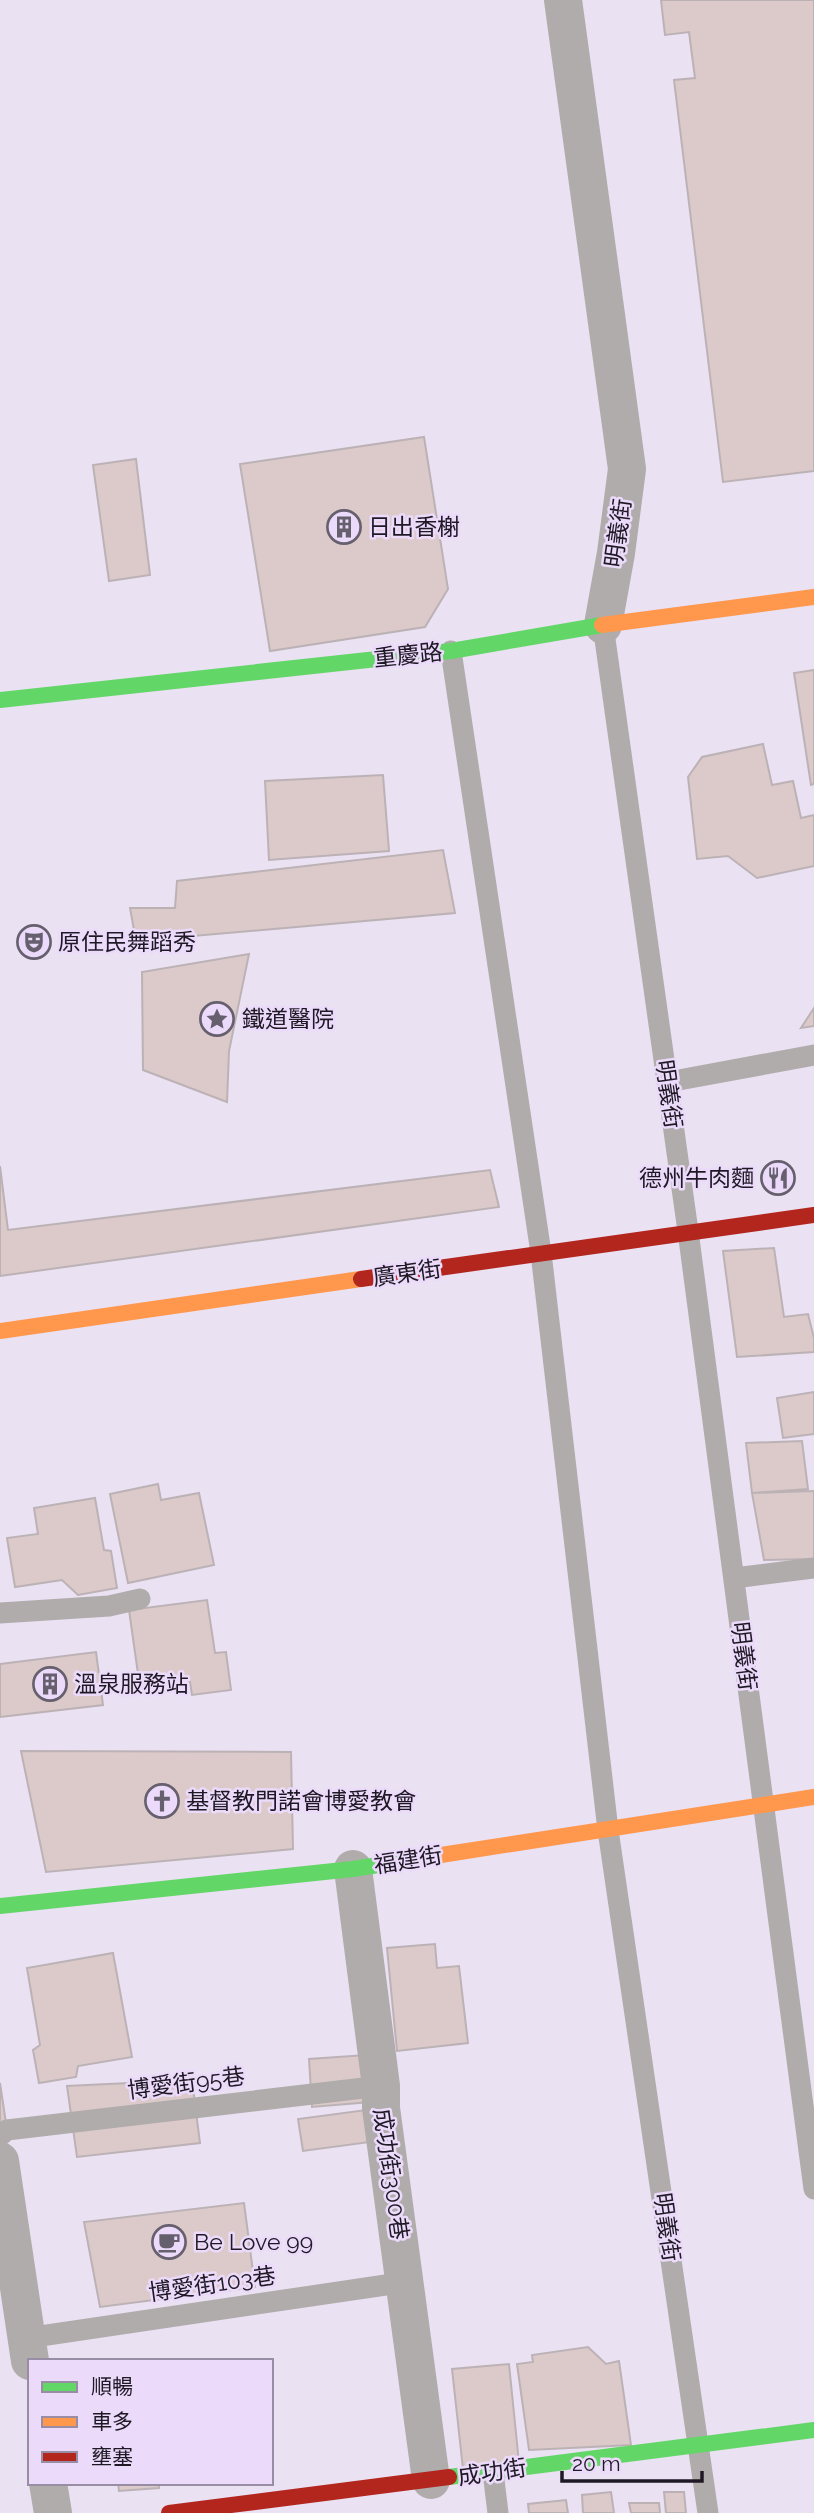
<svg xmlns="http://www.w3.org/2000/svg" width="814" height="2513" font-family="Raleway,'Noto Sans TC',sans-serif">
	<style>
		.building { fill: #dccaca; stroke: #bcb2b6; stroke-width: 2 }
		.lines { fill: none; stroke-linecap: round; stroke-linejoin: round }
		.lane { stroke: #b0acab; stroke-width: 21 }
		.street { stroke: #b0acab; stroke-width: 38 }
		.fast { stroke: #63d668; stroke-width: 16 }
		.slow { stroke: #ff974d; stroke-width: 16 }
		.jam { stroke: #b3261e; stroke-width: 16 }
		.labels { text-anchor: middle; stroke-width: 5; stroke-linejoin: round; paint-order: stroke }
		.poi-label { font-size: 23px; fill: #1f1925; stroke: #ebdafa; text-anchor: start }
		.street-label { font-size: 23px; fill: #1f1925; stroke: #ebdafa }
	</style>
	<rect width="100%" height="100%" fill="#eae1f3"/>
	<path class="building" d="M 661,0 L 814,0 L 814,471 L 723,482 L 674,80 L 695,78 L 689,32 L 665,35 Z
		M 424,437 L 448,589 L 425,627 L 270,651 L 240,464 Z
		M 136,459 L 150,575 L 109,581 L 93,465 Z
		M 814,670 L 814,784 L 811,785 L 794,673 Z
		M 763,744 L 772,785 L 793,781 L 801,818 L 814,815 L 814,866 L 757,878 L 728,856 L 697,859 L 688,777 L 702,757 Z
		M 383,775 L 389,851 L 269,860 L 265,781 Z
		M 443,850 L 455,913 L 136,941 L 130,908 L 175,908 L 177,881 Z
		M 249,954 L 229,1051 L 227,1102 L 143,1070 L 142,972 Z
		M 814,1008 L 814,1026 L 801,1028 Z
		M 0,1166 L 8,1230 L 490,1170 L 499,1207 L 0,1276 Z
		M 774,1248 L 784,1317 L 808,1314 L 814,1338 L 814,1352 L 737,1357 L 723,1251 Z
		M 814,1392 L 814,1434 L 783,1438 L 777,1398 Z
		M 802,1441 L 808,1489 L 752,1493 L 746,1443 Z
		M 158,1484 L 161,1500 L 199,1493 L 214,1565 L 128,1583 L 110,1494 Z
		M 814,1491 L 814,1559 L 764,1560 L 752,1493 Z
		M 95,1498 L 104,1550 L 111,1551 L 117,1588 L 78,1595 L 62,1580 L 15,1587 L 7,1538 L 38,1534 L 34,1508 Z
		M 207,1600 L 215,1653 L 226,1652 L 231,1690 L 192,1695 L 190,1682 L 140,1688 L 129,1610 Z
		M 96,1652 L 103,1705 L 0,1717 L 0,1664 Z
		M 21,1751 L 291,1752 L 293,1849 L 46,1872 Z
		M 435,1944 L 437,1968 L 459,1966 L 468,2043 L 397,2051 L 387,1948 Z
		M 113,1953 L 132,2057 L 78,2066 L 76,2077 L 39,2083 L 33,2050 L 40,2045 L 27,1968 Z
		M 366,2055 L 370,2102 L 312,2107 L 309,2059 Z
		M 192,2080 L 200,2143 L 77,2157 L 67,2086 Z
		M 0,2083 L 7,2130 L 0,2131 Z
		M 381,2108 L 385,2140 L 303,2151 L 298,2119 Z
		M 244,2203 L 255,2287 L 100,2307 L 84,2222 Z
		M 588,2347 L 606,2364 L 619,2361 L 631,2445 L 529,2450 L 517,2364 L 533,2362 L 532,2355 Z
		M 509,2364 L 519,2463 L 463,2469 L 452,2369 Z
		M 118,2483 L 159,2483 L 159,2488 L 119,2491 Z
		M 611,2492 L 614,2513 L 583,2513 L 582,2495 Z
		M 664,2492 L 684,2492 L 686,2513 L 666,2513 Z
		M 566,2500 L 568,2513 L 529,2513 L 528,2504 Z
		M 629,2503 L 659,2503 L 660,2513 L 631,2513 Z"/>
	<g class="lines">
		<path class="lane" d="M 603,625 L 688,1231 L 814,2189
			M 451,651 L 541,1253 L 608,1830 L 708,2513
			M 668,1082 L 814,1055
			M 734,1578 L 814,1568
			M 0,1613 L 109,1606 L 140,1599
			M 0,2136 L 7,2130 L 381,2086
			M 27,2338 L 406,2282
			M 493,2472 L 498,2513"/>
		<path class="street" d="M 563,0 L 627,469 L 616,553 L 603,625
			M 353,1869 L 381,2086 L 381,2108 L 431,2480
			M 0,2161 L 30,2361
			M 48,2483 L 53,2513"/>
		<path class="fast" d="M 0,700 L 451,651 L 602,625
			M 0,1906 L 353,1869 L 441,1855
			M 449,2477 L 814,2430"/>
		<path class="slow" d="M 602,625 L 814,597
			M 0,1331 L 361,1279
			M 441,1855 L 814,1797"/>
		<path class="jam" d="M 361,1279 L 814,1215
			M 169,2513 L 449,2477"/>
	</g>
	<defs>
		<g id="building-ring" transform="scale(1.75)"><circle r="9.5" fill="#ebdafa" stroke="#665f6d" stroke-width="1.5"/><path d="M-4-6H4V6H1V3H-1V6H-4ZM-2.5-4.3h1.7v1.8h-1.7ZM.8-4.3h1.7v1.8H.8ZM-2.5-1h1.7V.8h-1.7ZM.8-1h1.7V.8H.8Z" fill="#665f6d"/></g>
		<g id="theatre-ring" transform="scale(1.75)"><circle r="9.5" fill="#ebdafa" stroke="#665f6d" stroke-width="1.5"/><path d="M-5-5.5Q0-4 5-5.5V0Q5 5 0 6Q-5 5-5 0ZM-3.3-2.5H-1v1.5H-3.3ZM1-2.5H3.3v1.5H1ZM-2.8 1Q0 5.5 2.8 1Z" fill="#665f6d"/></g>
		<g id="sight-ring" transform="scale(1.75)"><circle r="9.5" fill="#ebdafa" stroke="#665f6d" stroke-width="1.5"/><path d="M0-6L1.8-2.2L6-1.7L2.9 1.2L3.7 5.4L0 3.3L-3.7 5.4L-2.9 1.2L-6-1.7L-1.8-2.2Z" fill="#665f6d"/></g>
		<g id="restaurant-ring" transform="scale(1.75)"><circle r="9.5" fill="#ebdafa" stroke="#665f6d" stroke-width="1.5"/><path d="M-5-6h1v4h1v-4h1v4h1v-4h1v5L-1.5 .5V6h-2V.5L-5-1ZM5-6V6H3V1.5H1.5Q1.5-4 5-6Z" fill="#665f6d"/></g>
		<g id="church-ring" transform="scale(1.75)"><circle r="9.5" fill="#ebdafa" stroke="#665f6d" stroke-width="1.5"/><path d="M-1.2-6h2.4v3.5h3.3v2.4h-3.3V6h-2.4V-.1h-3.3v-2.4h3.3Z" fill="#665f6d"/></g>
		<g id="cafe-ring" transform="scale(1.75)"><circle r="9.5" fill="#ebdafa" stroke="#665f6d" stroke-width="1.5"/><path d="M-5.5-4.5H6V0H3Q3 3.5 0 3.5H-2.5Q-5.5 3.5-5.5 0ZM3-3.2v2h1.7v-2ZM-6 4.5H4V6H-6Z" fill="#665f6d"/></g>
	</defs>
	<g fill-rule="evenodd">
		<use href="#building-ring" x="344" y="527"/>
		<use href="#theatre-ring" x="34" y="942"/>
		<use href="#sight-ring" x="217" y="1019"/>
		<use href="#restaurant-ring" x="778" y="1178"/>
		<use href="#building-ring" x="50" y="1684"/>
		<use href="#church-ring" x="162" y="1801"/>
		<use href="#cafe-ring" x="169" y="2242"/>
	</g>
	<g class="labels">
		<g class="poi-label">
			<text x="368" y="535">日出香榭</text>
			<text x="58" y="950">原住民舞蹈秀</text>
			<text x="242" y="1027">鐵道醫院</text>
			<text x="754" y="1186" text-anchor="end">德州牛肉麵</text>
			<text x="74" y="1692">溫泉服務站</text>
			<text x="186" y="1809">基督教門諾會博愛教會</text>
			<text x="194" y="2250">Be Love 99</text>
		</g>
		<g class="street-label">
			<text transform="translate(618 533) rotate(-82)" y="8">明義街</text>
			<text transform="translate(408 655) rotate(-6)" y="8">重慶路</text>
			<text transform="translate(669 1094) rotate(82)" y="8">明義街</text>
			<text transform="translate(407 1273) rotate(-8)" y="8">廣東街</text>
			<text transform="translate(744 1656) rotate(83)" y="8">明義街</text>
			<text transform="translate(408 1860) rotate(-9)" y="8">福建街</text>
			<text transform="translate(186 2083) rotate(-7)" y="8">博愛街95巷</text>
			<text transform="translate(391 2174) rotate(82)" y="8">成功街300巷</text>
			<text transform="translate(667 2227) rotate(82)" y="8">明義街</text>
			<text transform="translate(212 2284) rotate(-8)" y="8">博愛街103巷</text>
			<text transform="translate(492 2472) rotate(-8)" y="8">成功街</text>
		</g>
	</g>
	<rect x="28" y="2359" width="245" height="126" fill="#ebdafa" stroke="#998da5" stroke-width="2"/>
	<rect x="42" y="2382" width="35" height="10" fill="#63d668" stroke="#998da5" stroke-width="2"/>
	<text x="91" y="2394" font-size="21" fill="#1f1925">順暢</text>
	<rect x="42" y="2417" width="35" height="10" fill="#ff974d" stroke="#998da5" stroke-width="2"/>
	<text x="91" y="2429" font-size="21" fill="#1f1925">車多</text>
	<rect x="42" y="2452" width="35" height="10" fill="#b3261e" stroke="#998da5" stroke-width="2"/>
	<text x="91" y="2464" font-size="21" fill="#1f1925">壅塞</text>
	<path d="M562 2471v10h140v-10" fill="none" stroke="#1f1925" stroke-width="3.5"/>
	<text x="572" y="2471" font-size="21" fill="#1f1925" stroke="#ebdafa" stroke-width="5" paint-order="stroke">20 m</text>
</svg>
